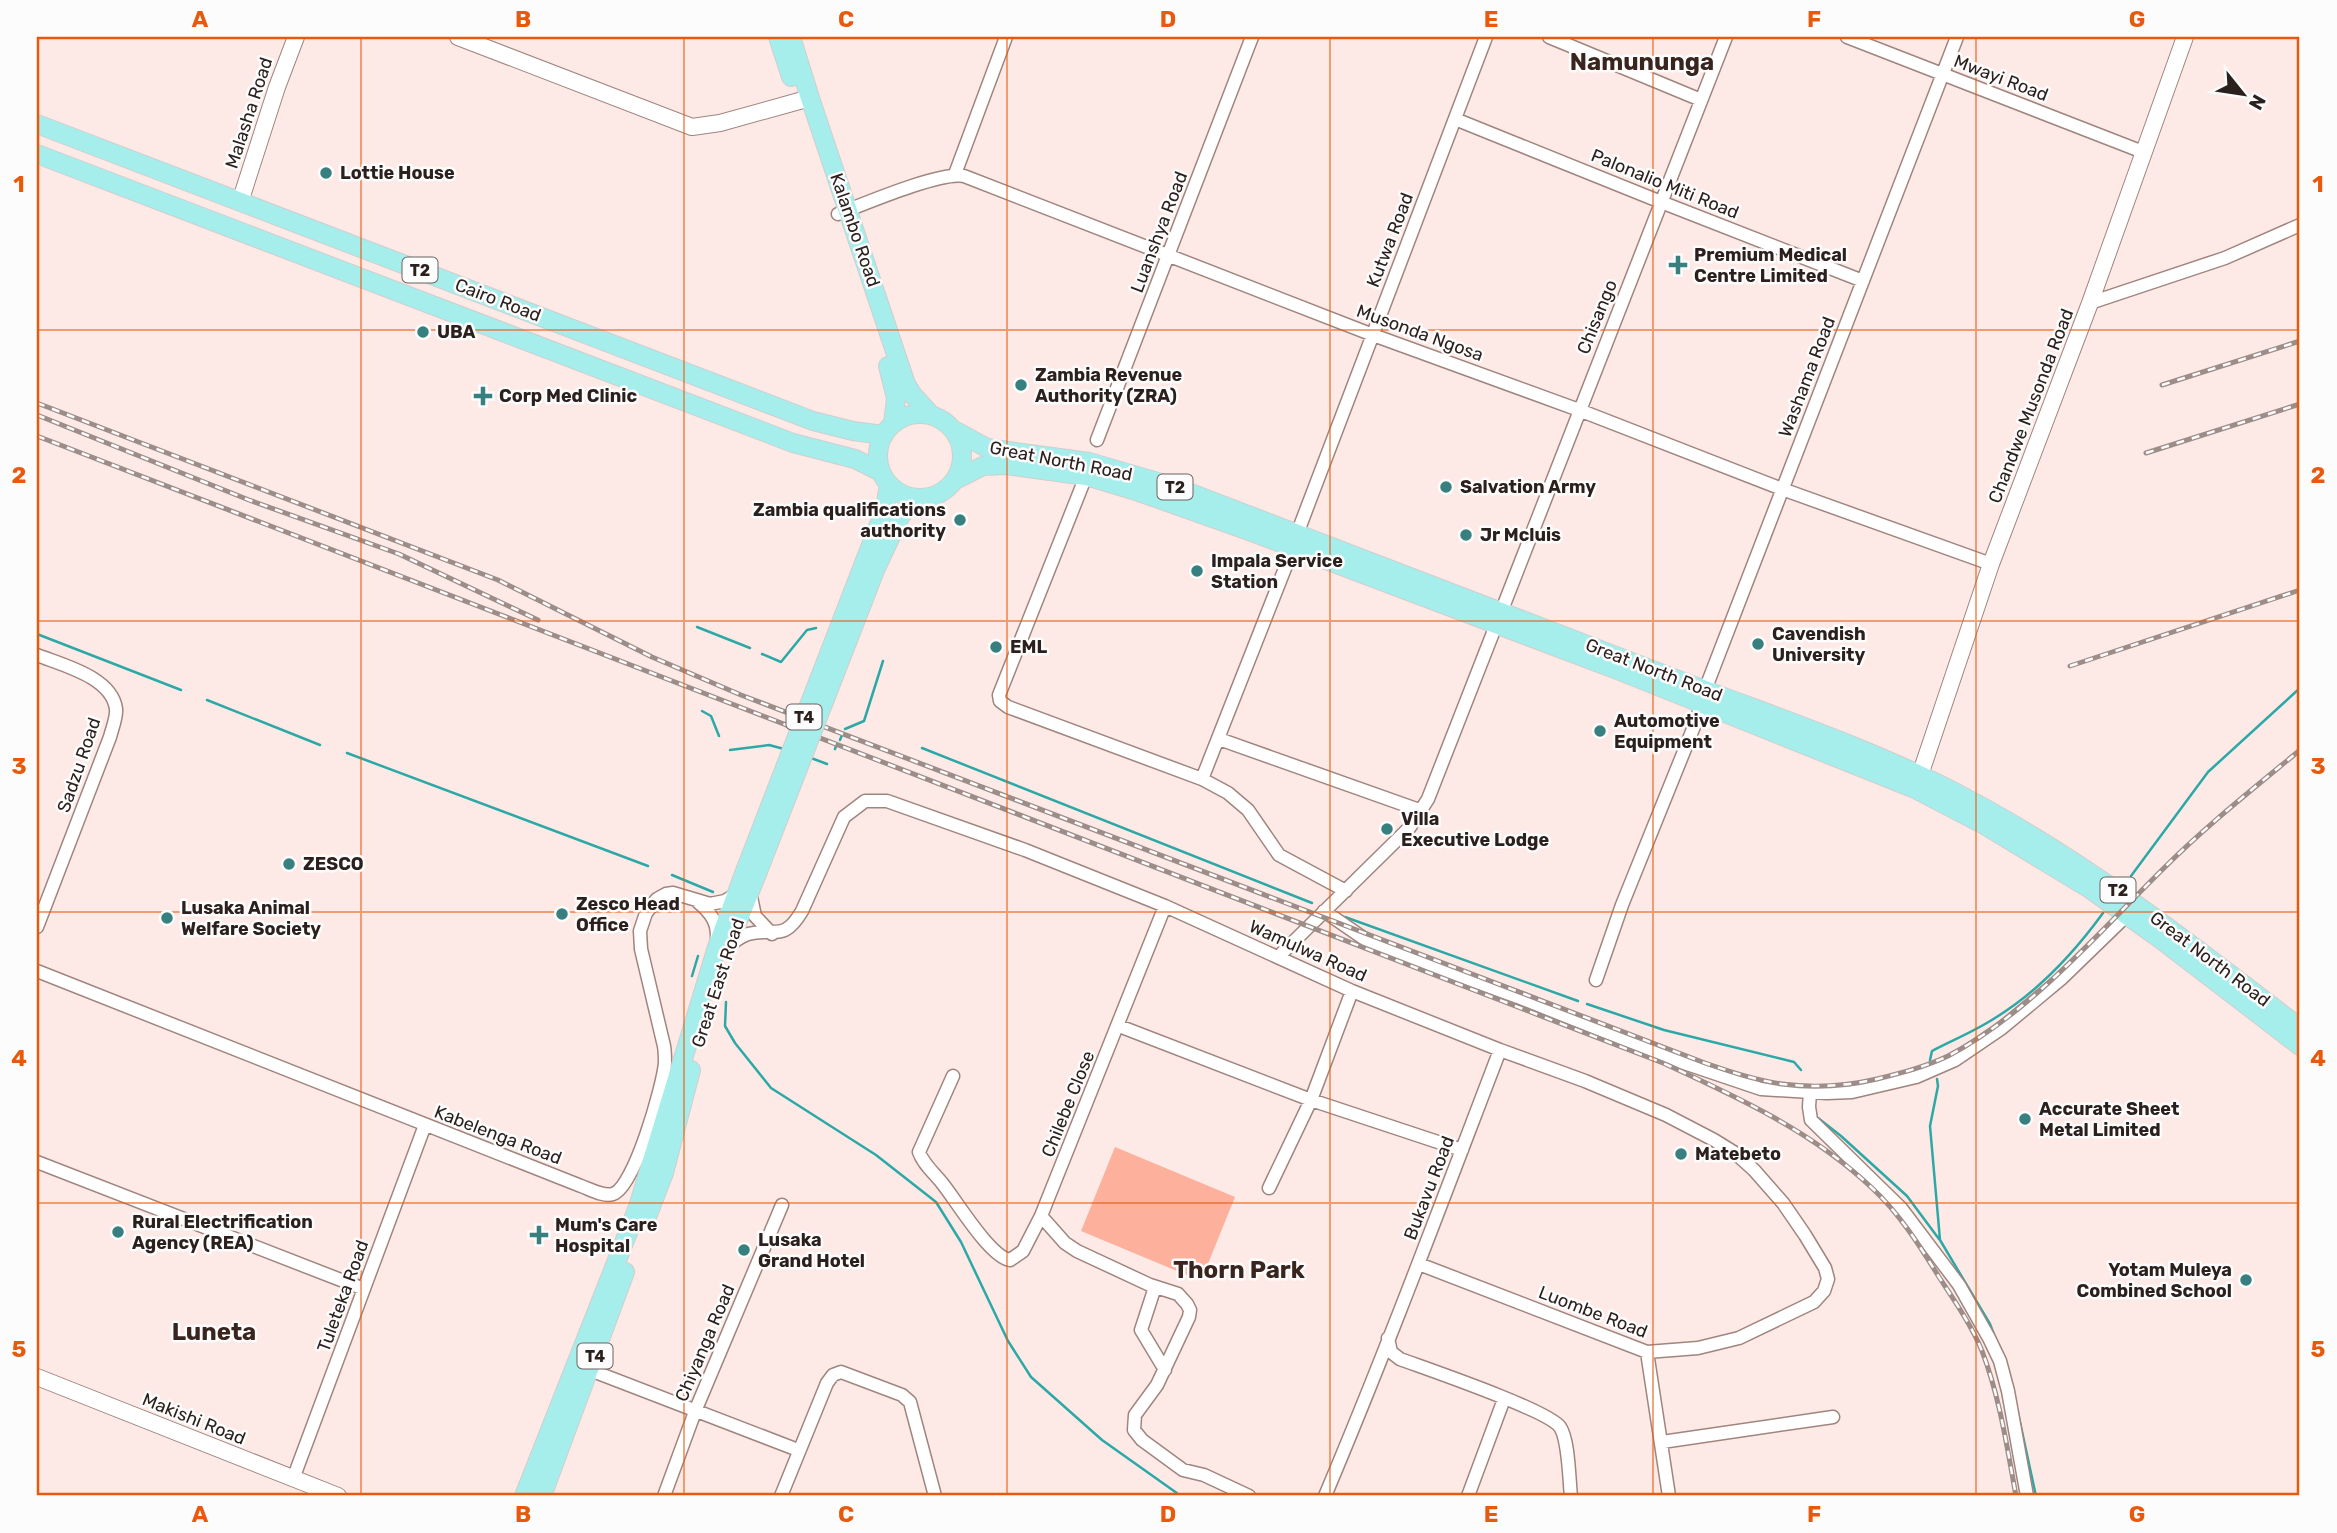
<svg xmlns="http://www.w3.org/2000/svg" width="2337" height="1533" font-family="Rubik,sans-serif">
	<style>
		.green { fill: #fdb09c }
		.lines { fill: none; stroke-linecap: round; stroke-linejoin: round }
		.stream { stroke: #2ca8a7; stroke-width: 2.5 }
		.street-casing { stroke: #a0857e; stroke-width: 15 }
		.secondary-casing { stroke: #a0857e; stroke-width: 18 }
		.primary-casing { stroke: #d0cecd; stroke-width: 20 }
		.street { stroke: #fff; stroke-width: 12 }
		.secondary { stroke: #fff; stroke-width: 16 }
		.primary { stroke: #a6eeec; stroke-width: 18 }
		.rail-casing { stroke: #9c8d89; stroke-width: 5 }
		.rail { stroke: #fcfcfc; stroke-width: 2.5; stroke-dasharray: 8; stroke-linecap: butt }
		.primary-bridge-casing { stroke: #d0cecd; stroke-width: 20; stroke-linecap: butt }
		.primary-bridge { stroke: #a6eeec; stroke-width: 18 }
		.grid { fill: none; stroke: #e8590c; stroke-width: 2; stroke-opacity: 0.55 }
		.poi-dot { fill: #38807f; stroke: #fcfcfc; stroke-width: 2.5 }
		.labels { text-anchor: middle; stroke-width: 5; stroke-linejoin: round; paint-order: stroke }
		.shield { fill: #fcfcfc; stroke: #6a6260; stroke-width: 2 }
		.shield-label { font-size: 16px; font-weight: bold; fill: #2b201d }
		.street-label { font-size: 18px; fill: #2b201d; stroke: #fcfcfc }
		.poi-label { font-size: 18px; font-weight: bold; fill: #2b201d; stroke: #fcfcfc; text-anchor: start }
		.district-label { font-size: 24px; font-weight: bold; fill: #39241e; stroke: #fcfcfc }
		.neatline { fill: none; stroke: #e8590c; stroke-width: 2.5 }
		.grid-label { font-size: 23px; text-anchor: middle; font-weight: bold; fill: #e8590c }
	</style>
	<rect width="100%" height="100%" fill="#fdeae6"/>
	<path class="green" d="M 1115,1147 L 1235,1197 L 1201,1281 L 1081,1231 Z"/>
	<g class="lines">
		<path class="stream" d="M 697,627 L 750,648
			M 37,634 L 181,690
			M 762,654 L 781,662 L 807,630 L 816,628
			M 207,700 L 320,745
			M 702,711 L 711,716 L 719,736
			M 845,729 L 864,721 L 883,661
			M 840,740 L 842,735
			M 922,748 L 1312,903
			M 835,749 L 836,746
			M 730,750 L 769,745 L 784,749
			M 347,753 L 648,866
			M 811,758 L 827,764
			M 672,875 L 713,892
			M 2131,876 L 2208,772 L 2300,688
			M 1345,917 L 1578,1001
			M 692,976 L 698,956
			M 726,1002 L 725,1026 L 735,1043 L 771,1088 L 876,1155 L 936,1202 L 961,1242 L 1008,1341 L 1031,1377 L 1102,1440 L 1181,1496
			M 1587,1004 L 1664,1030 L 1794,1062 L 1801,1070
			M 1930,1060 L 1932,1051 C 1953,1040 1975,1031 1995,1018 C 2037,992 2074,953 2103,913
			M 1937,1079 L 1938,1086 L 1930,1126 L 1940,1240 L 1990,1324 L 1995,1337
			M 1818,1118 L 1841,1136 L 1907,1196 L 1939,1239
			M 2018,1413 L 2036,1496"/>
		<g class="street-casing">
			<path id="street" d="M 1549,37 L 1701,100
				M 1847,37 L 2143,152
				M 1455,119 L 1661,202 L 1863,281
				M 955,174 L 1006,37
				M 838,214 C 864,204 941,171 964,176 L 1373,335 L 1579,410 L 1782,489 L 1991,564
				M 2090,303 L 2225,258 L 2300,225
				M 1097,440 L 1252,37
				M 1086,476 L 999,695 L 1000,701 L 1008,707 L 1202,779 L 1293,548
				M 1297,534 L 1486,37
				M 37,655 C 62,665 112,677 116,709 C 117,717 112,729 110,737 L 37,927
				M 1705,690 L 1957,37
				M 1219,739 L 1422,811
				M 1202,779 L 1228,793 L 1248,810 L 1279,855 L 1346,891
				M 750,892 L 755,916 L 772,934
				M 698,902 C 711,913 718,922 717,940
				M 1324,911 L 1372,944 L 1518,997 L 1681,1062 L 1761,1089 L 1827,1093 L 1852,1092 L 1916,1077 L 1955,1060 L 2002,1028 L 2061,979 L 2127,915
				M 728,946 C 734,942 741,936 748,934 C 775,927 783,943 802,911 L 844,817 L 865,801 L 887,801 L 1025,850 L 1165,906 L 1352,991 L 1500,1050 L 1585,1081 L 1666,1115 L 1714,1140 L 1735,1153 L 1754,1170 L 1783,1203 L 1805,1235 L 1825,1268 L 1828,1279 L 1824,1291 L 1814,1302 L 1739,1338 L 1698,1348 L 1647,1352 L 1419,1264
				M 1278,957 L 1410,827 L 1428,799 L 1726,37
				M 37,971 L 581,1186 C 590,1189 603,1197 613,1194 C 634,1188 663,1086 665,1063 C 665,1057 665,1052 664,1046 L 641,949 L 640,931 L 646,913 L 657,899 L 666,894 L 673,893 L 710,904 L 725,901 L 735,895
				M 1596,980 L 1622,905 L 1695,724 L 1702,703 L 1699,699
				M 1119,1026 L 1311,1100 L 1462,1150
				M 953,1076 L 919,1152 C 923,1164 934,1173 942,1183 C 956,1200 989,1256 1010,1260 L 1023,1251 L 1041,1216 L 1165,906
				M 1810,1092 L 1809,1107 L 1811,1120 L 1901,1208 L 1959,1285 L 1989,1338 L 2000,1361 L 2008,1391 L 2027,1496
				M 37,1162 L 364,1289
				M 1269,1188 L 1311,1100 L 1352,991
				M 1041,1216 L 1065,1243 L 1077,1251 L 1150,1285 L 1178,1294 L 1187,1304 L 1190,1310 L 1189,1317 L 1157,1385 L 1135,1415 L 1134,1430 L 1142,1440 L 1183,1470 L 1204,1475 L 1249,1496
				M 1155,1287 L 1141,1330 L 1165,1370
				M 1388,1338 L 1391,1352 L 1400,1359 C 1427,1369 1548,1410 1560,1427 C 1569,1440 1569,1480 1571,1496
				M 1647,1352 L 1669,1496
				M 590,1370 L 798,1450
				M 1662,1442 L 1833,1417
				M 293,1479 L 425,1125
				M 664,1496 L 696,1409 L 782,1205
				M 781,1496 L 827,1383 L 833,1375 L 841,1372 L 902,1395 L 910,1402 L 935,1496
				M 1325,1496 C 1387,1349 1443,1199 1500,1050
				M 1468,1496 L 1504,1399"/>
		</g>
		<g class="secondary-casing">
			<path id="secondary" d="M 458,37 L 692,127 L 720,123 L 810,98
				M 240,202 L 277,87 L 296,37
				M 1916,787 L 1991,564 L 2090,303 L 2185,37
				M 37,1377 L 338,1496"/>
		</g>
		<g class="primary-casing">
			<path id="primary" d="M 778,37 L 791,77
				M 791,37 L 810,98 L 906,384 L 912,394 L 932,416
				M 37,124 L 813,421 L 853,431 L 884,435
				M 37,154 L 793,443 L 855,459 L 881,472
				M 888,366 L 896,398 L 893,424
				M878 456a42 42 0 1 1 84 0a42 42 0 1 1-84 0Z
				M 954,430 L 987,448 L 1089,462 L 1175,487 C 1342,550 1509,614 1676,679 C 1772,716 1871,748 1962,796 C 2084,860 2191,944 2300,1028
				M 957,479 L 983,466 L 1006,465 L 1086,476 L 1139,492 L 1252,532 L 1620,671 L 1915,789 L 1986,826 L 2090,889 L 2159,938 L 2300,1046
				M 864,563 L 885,509 L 889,484
				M 876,568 L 901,515 L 908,509 L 927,500
				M 736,926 L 757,874
				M 647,1217 L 664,1173 L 691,1070
				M 524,1496 L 638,1207 L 717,947 L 745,871
				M 542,1496 L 625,1272"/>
		</g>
		<use href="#street" class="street"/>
		<use href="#secondary" class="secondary"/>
		<use href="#primary" class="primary"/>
		<g class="rail-casing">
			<path id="rail" d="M 2162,385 L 2300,341
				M 37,403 L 498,580 L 652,657 L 741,695 L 1705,1063 C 1731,1072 1755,1080 1782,1084 C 1813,1088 1847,1086 1877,1079 C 1901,1073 1925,1067 1948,1056 C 2030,1013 2098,933 2164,868 C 2206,826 2254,788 2300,750
				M 37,415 L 249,500 L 399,554 L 538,620
				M 37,436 L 1663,1063 C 1737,1097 1812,1131 1872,1188 C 1899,1213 1920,1246 1939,1277 C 1954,1300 1972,1326 1982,1351 C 2000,1398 2007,1447 2016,1496
				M 2146,453 L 2300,404
				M 2070,666 L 2300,590"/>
		</g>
		<use href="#rail" class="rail"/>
		<g class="primary-bridge-casing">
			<path id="primary-bridge" d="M 745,871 L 864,563
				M 757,874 L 876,568"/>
		</g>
		<use href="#primary-bridge" class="primary-bridge"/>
	</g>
	<path class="grid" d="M 361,37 L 361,1496M 684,37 L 684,1496M 1007,37 L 1007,1496M 1330,37 L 1330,1496M 1653,37 L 1653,1496M 1976,37 L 1976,1496M 37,330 L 2300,330M 37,621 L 2300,621M 37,912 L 2300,912M 37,1203 L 2300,1203"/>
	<g class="poi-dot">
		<circle cx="326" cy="173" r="7"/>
		<path d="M1674.5 254.5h7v7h7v7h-7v7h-7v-7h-7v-7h7z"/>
		<circle cx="423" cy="332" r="7"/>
		<circle cx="1021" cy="385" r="7"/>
		<path d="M479.5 385.5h7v7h7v7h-7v7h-7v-7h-7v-7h7z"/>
		<circle cx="1446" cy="487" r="7"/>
		<circle cx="960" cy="520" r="7"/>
		<circle cx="1466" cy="535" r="7"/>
		<circle cx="1197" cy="571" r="7"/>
		<circle cx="1758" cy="644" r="7"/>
		<circle cx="996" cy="647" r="7"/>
		<circle cx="1600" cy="731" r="7"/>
		<circle cx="1387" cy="829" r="7"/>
		<circle cx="289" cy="864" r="7"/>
		<circle cx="562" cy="914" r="7"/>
		<circle cx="167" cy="918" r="7"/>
		<circle cx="2025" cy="1119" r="7"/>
		<circle cx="1681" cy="1154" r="7"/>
		<circle cx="118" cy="1232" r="7"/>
		<path d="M535.5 1224.5h7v7h7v7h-7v7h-7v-7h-7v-7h7z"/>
		<circle cx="744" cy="1250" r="7"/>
		<circle cx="2246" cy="1280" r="7"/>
	</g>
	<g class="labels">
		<g class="shield">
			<rect x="402.5" y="257.5" width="35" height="25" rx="5"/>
			<rect x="1157.5" y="474.5" width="35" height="25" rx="5"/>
			<rect x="786.5" y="704.5" width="35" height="25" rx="5"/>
			<rect x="2100.5" y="877.5" width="35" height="25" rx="5"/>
			<rect x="577.5" y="1343.5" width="35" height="25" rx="5"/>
		</g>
		<g class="shield-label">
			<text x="420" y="276">T2</text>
			<text x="1175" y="493">T2</text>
			<text x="804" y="723">T4</text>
			<text x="2118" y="896">T2</text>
			<text x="595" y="1362">T4</text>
		</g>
		<g class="street-label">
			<text transform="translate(2001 78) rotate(21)" y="6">Mwayi Road</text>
			<text transform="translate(249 113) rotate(-72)" y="6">Malasha Road</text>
			<text transform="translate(1665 184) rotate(22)" y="6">Palonalio Miti Road</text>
			<text transform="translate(855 230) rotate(71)" y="6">Kalambo Road</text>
			<text transform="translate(1159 232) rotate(-69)" y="6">Luanshya Road</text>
			<text transform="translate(1390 240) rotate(-69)" y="6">Kutwa Road</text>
			<text transform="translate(498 300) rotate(21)" y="6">Cairo Road</text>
			<text transform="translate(1597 317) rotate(-68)" y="6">Chisango</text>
			<text transform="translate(1420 333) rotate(20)" y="6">Musonda Ngosa</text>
			<text transform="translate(1807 377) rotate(-69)" y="6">Washama Road</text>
			<text transform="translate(2031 406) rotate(-69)" y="6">Chandwe Musonda Road</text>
			<text transform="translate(1061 461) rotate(11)" y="6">Great North Road</text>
			<text transform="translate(1654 670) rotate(21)" y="6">Great North Road</text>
			<text transform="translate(79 765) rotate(-71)" y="6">Sadzu Road</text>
			<text transform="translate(1308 951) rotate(24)" y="6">Wamulwa Road</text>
			<text transform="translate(2210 959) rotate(37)" y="6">Great North Road</text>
			<text transform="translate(718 983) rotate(-72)" y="6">Great East Road</text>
			<text transform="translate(1068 1104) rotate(-68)" y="6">Chilebe Close</text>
			<text transform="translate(498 1135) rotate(21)" y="6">Kabelenga Road</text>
			<text transform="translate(1429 1188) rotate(-69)" y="6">Bukavu Road</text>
			<text transform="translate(343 1296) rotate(-70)" y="6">Tuleteka Road</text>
			<text transform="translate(1593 1312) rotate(21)" y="6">Luombe Road</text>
			<text transform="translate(705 1343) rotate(-67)" y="6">Chiyanga Road</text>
			<text transform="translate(194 1419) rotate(22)" y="6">Makishi Road</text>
		</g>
		<g class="poi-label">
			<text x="340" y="179">Lottie House</text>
			<text x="1694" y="261">Premium Medical<tspan x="1694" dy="21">Centre Limited</tspan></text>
			<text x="437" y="338">UBA</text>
			<text x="1035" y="381">Zambia Revenue<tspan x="1035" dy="21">Authority (ZRA)</tspan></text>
			<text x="499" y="402">Corp Med Clinic</text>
			<text x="1460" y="493">Salvation Army</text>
			<text x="946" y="516" text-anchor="end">Zambia qualifications<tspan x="946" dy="21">authority</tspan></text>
			<text x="1480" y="541">Jr Mcluis</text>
			<text x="1211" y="567">Impala Service<tspan x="1211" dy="21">Station</tspan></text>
			<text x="1772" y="640">Cavendish<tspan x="1772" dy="21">University</tspan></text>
			<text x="1010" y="653">EML</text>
			<text x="1614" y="727">Automotive<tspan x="1614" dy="21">Equipment</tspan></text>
			<text x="1401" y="825">Villa<tspan x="1401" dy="21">Executive Lodge</tspan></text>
			<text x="303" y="870">ZESCO</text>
			<text x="576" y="910">Zesco Head<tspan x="576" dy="21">Office</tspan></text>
			<text x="181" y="914">Lusaka Animal<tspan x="181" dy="21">Welfare Society</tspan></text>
			<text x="2039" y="1115">Accurate Sheet<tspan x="2039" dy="21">Metal Limited</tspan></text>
			<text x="1695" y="1160">Matebeto</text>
			<text x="132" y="1228">Rural Electrification<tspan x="132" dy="21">Agency (REA)</tspan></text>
			<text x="555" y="1231">Mum's Care<tspan x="555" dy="21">Hospital</tspan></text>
			<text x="758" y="1246">Lusaka<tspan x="758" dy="21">Grand Hotel</tspan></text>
			<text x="2232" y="1276" text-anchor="end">Yotam Muleya<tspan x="2232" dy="21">Combined School</tspan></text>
		</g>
		<g class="district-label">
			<text x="1642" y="70">Namununga</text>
			<text x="1239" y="1278">Thorn Park</text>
			<text x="214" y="1340">Luneta</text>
		</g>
	</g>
	<rect width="2337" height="1533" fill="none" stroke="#fcfcfc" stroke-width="77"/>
	<g transform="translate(2243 94) rotate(120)" stroke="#fcfcfc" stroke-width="5" paint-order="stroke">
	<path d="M0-5L12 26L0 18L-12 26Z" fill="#2b201d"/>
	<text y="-10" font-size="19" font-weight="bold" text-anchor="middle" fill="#2b201d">N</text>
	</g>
	<rect x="38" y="38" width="2260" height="1456" class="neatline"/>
	<g class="grid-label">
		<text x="200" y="27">A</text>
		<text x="523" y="27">B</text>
		<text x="846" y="27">C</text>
		<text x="1168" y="27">D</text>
		<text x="1491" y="27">E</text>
		<text x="1814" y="27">F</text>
		<text x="2137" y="27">G</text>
		<text x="19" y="192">1</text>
		<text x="2318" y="192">1</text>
		<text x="19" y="483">2</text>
		<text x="2318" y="483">2</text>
		<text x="19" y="774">3</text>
		<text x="2318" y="774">3</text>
		<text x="19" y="1066">4</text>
		<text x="2318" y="1066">4</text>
		<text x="19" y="1357">5</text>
		<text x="2318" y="1357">5</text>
		<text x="200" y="1522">A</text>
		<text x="523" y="1522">B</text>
		<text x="846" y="1522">C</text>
		<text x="1168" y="1522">D</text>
		<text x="1491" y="1522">E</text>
		<text x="1814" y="1522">F</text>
		<text x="2137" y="1522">G</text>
	</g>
</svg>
